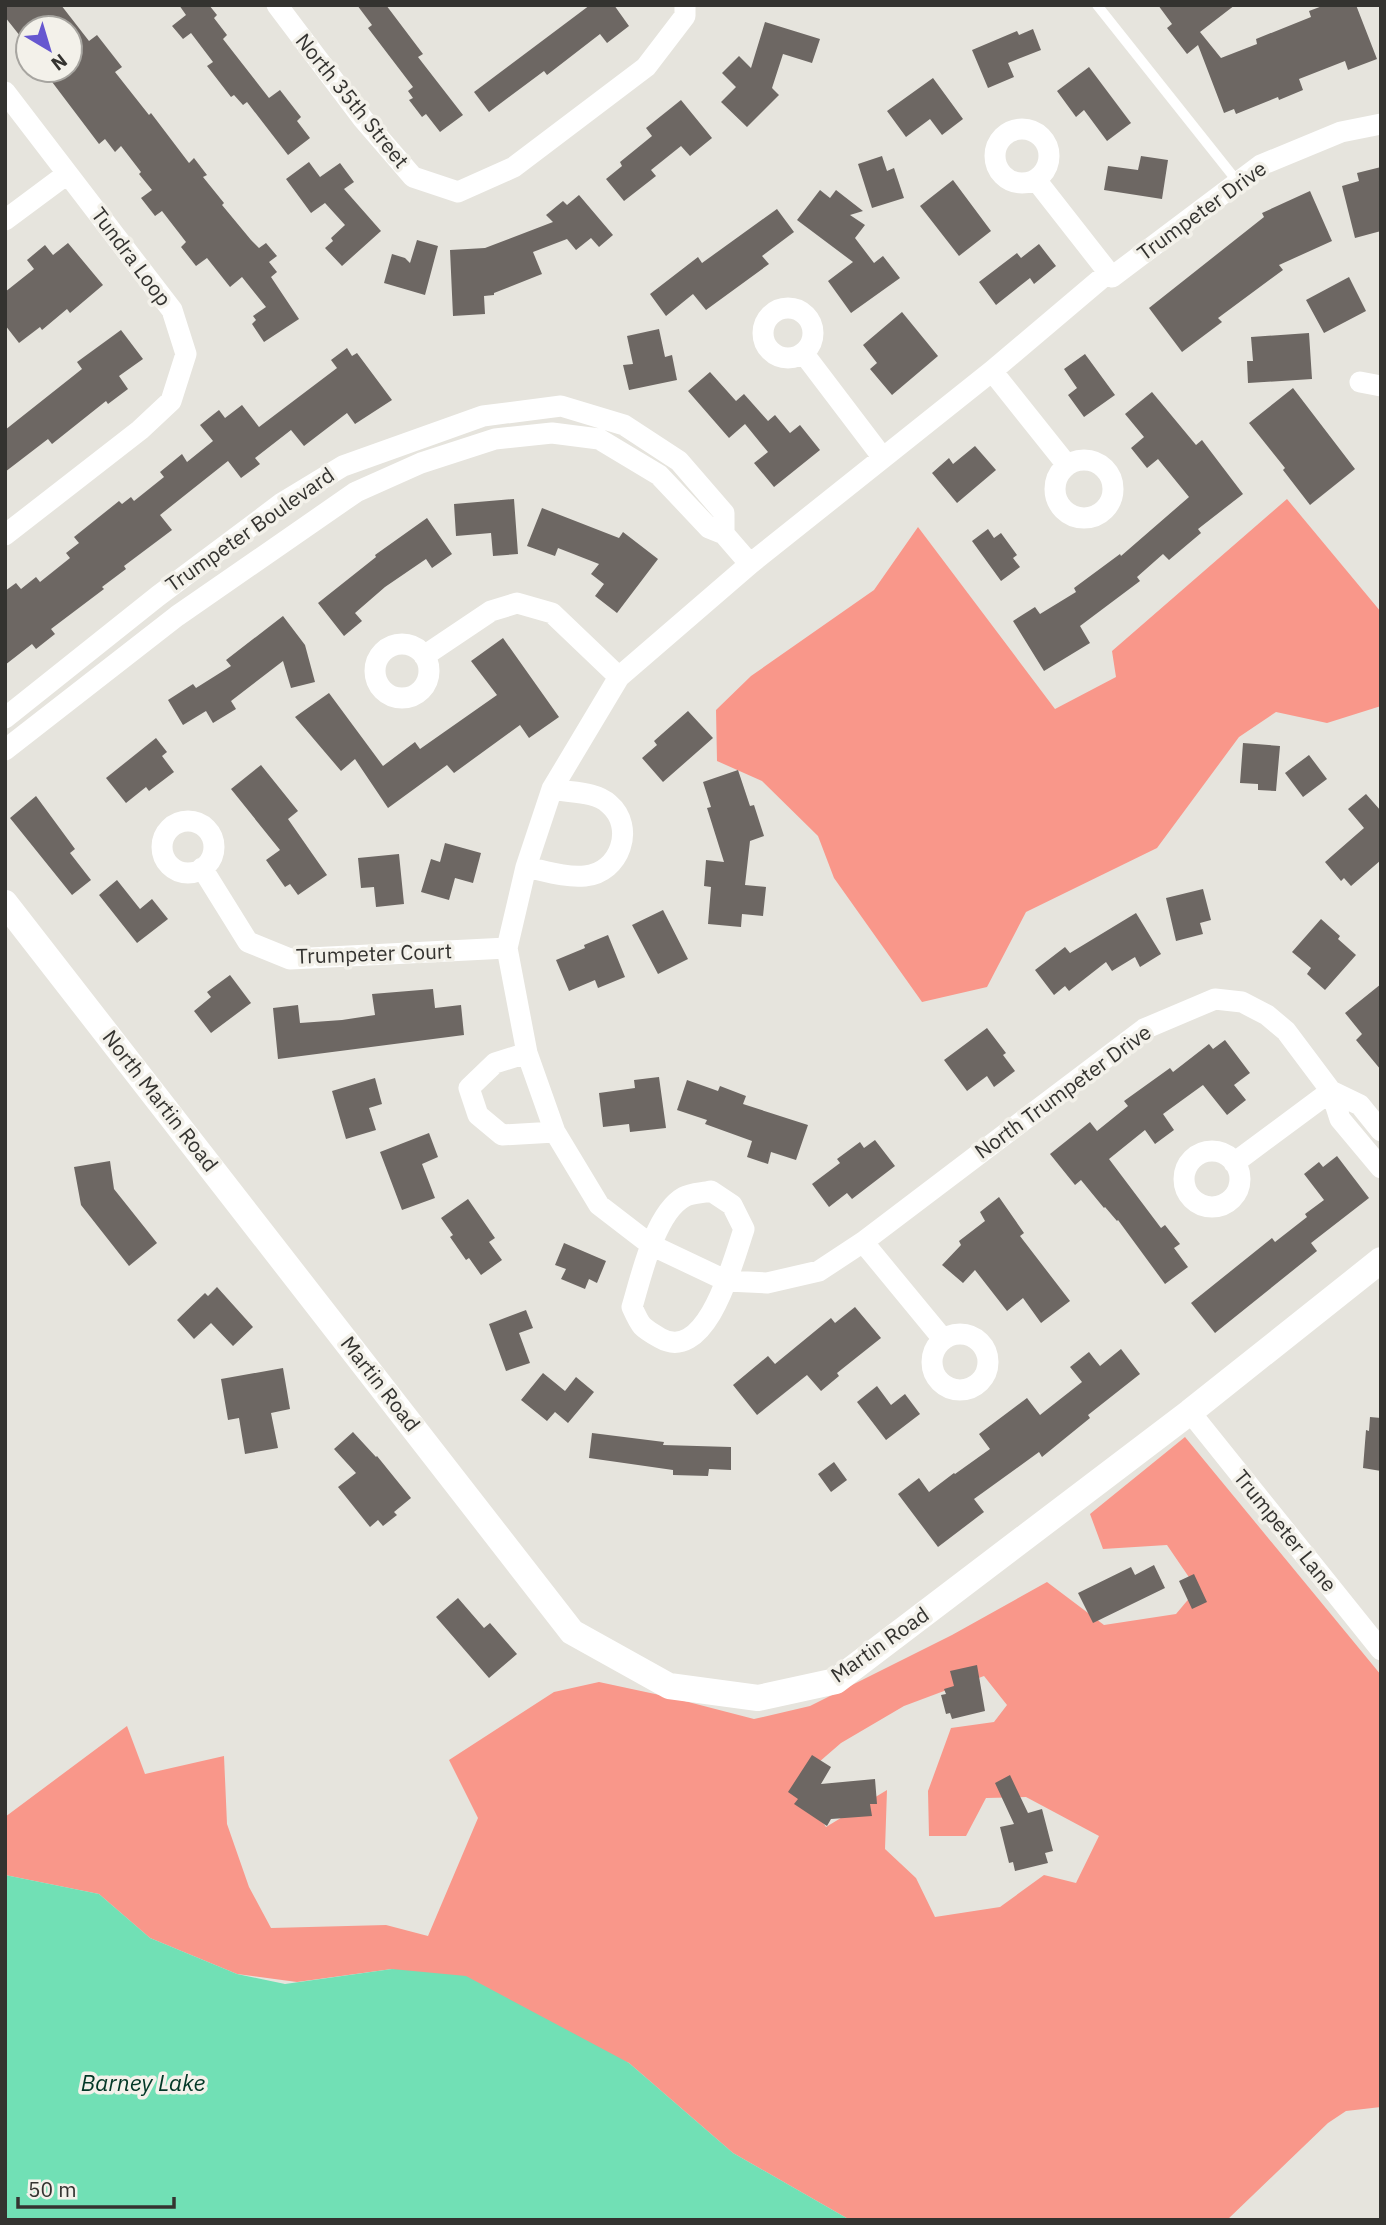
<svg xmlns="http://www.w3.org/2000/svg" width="1386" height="2225" font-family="'IBM Plex Sans',sans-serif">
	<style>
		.forest { fill: #f9978a; fill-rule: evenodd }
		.water { fill: #71e0b5 }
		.building { fill: #6d6763 }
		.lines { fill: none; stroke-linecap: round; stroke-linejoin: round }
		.service { stroke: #fff; stroke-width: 10 }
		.minor { stroke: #fff; stroke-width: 21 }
		.tertiary { stroke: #fff; stroke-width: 26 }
		.labels { text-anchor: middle; stroke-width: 7; stroke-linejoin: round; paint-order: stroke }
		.street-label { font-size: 21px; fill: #343330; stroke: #f3f1ea }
		.water-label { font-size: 23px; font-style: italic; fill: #023726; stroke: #f3f1ea }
	</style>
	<rect width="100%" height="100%" fill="#e6e4dd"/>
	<path class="forest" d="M 1287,499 L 1381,612 L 1381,706 L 1327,723 L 1276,712 L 1239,737 L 1157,848 L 1026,912 L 987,987 L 922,1002 L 834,878 L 818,836 L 762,781 L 717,761 L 716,710 L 751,676 L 874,590 L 918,527 L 1055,709 L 1116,677 L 1112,651 Z
		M 1185,1437 L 1381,1675 L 1381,2107 L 1346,2111 L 1328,2123 L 1227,2220 L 850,2220 L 733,2153 L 629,2063 L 392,1969 L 297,1982 L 237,1974 L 150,1938 L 99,1894 L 5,1875 L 5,1817 L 127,1726 L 145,1774 L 224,1756 L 227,1824 L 249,1887 L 271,1928 L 386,1925 L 428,1936 L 478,1818 L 449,1760 L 554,1692 L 599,1682 L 669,1697 L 754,1719 L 810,1706 L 952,1635 L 1047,1582 L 1104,1625 L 1176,1614 L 1197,1589 L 1167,1545 L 1103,1549 L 1090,1514 ZM 984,1676 L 1007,1705 L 994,1722 L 951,1728 L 928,1791 L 929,1836 L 966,1836 L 986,1798 L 1026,1797 L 1099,1836 L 1076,1883 L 1044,1875 L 1000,1907 L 935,1917 L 916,1878 L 885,1849 L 887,1790 L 826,1827 L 796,1782 L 841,1743 L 904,1706 Z"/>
	<path class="water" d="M 5,1875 L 99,1894 L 150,1938 L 237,1974 L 285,1984 L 392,1969 L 466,1976 L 629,2063 L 733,2153 L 850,2220 L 5,2220 Z"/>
	<path class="building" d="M 5,5 L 61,5 L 89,41 L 97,35 L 122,67 L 115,72 L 149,115 L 151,113 L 189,163 L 194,158 L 207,175 L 203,177 L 224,203 L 222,205 L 251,240 L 259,248 L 266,243 L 277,256 L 269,262 L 277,272 L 271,277 L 299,319 L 264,342 L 252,324 L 256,320 L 253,316 L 266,307 L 242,277 L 230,287 L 207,258 L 196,266 L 181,247 L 186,242 L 162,211 L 155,216 L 141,198 L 152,190 L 139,174 L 141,172 L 121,146 L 115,152 L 105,139 L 99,144 L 43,70 L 70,70 L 70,28 L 28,28 L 28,46 L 5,17 Z
		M 179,5 L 209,5 L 217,15 L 214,18 L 227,35 L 223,39 L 269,98 L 280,90 L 301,117 L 297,121 L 310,138 L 288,155 L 247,102 L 243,105 L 234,95 L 231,97 L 207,66 L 213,62 L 191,33 L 183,39 L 172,26 L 186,15 Z
		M 357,5 L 386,5 L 423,54 L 418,57 L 463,115 L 440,132 L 426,114 L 422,117 L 409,100 L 413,98 L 408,91 L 413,87 L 368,28 L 372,25 Z
		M 590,5 L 614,5 L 629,26 L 607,43 L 600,34 L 547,75 L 544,71 L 489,112 L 474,92 Z
		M 1158,5 L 1235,5 L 1200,32 L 1221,58 L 1257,44 L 1256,39 L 1311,17 L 1309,11 L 1325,5 L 1356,5 L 1377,59 L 1348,70 L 1345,61 L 1299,79 L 1303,90 L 1279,100 L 1278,97 L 1236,114 L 1234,109 L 1224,113 L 1198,45 L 1187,54 L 1167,28 L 1172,24 Z
		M 765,22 L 820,39 L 812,63 L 783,54 L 772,88 L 779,95 L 747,127 L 721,102 L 736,87 L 722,73 L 739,56 L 751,68 Z
		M 1033,29 L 1041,50 L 1008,63 L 1014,77 L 988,88 L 972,50 L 1017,31 L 1019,35 Z
		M 1089,67 L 1131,123 L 1107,141 L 1084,110 L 1076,117 L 1057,91 Z
		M 933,78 L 963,119 L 942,135 L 930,119 L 906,137 L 887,111 Z
		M 681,100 L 712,138 L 690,156 L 681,146 L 651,170 L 656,176 L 624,201 L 606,179 L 622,166 L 620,162 L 652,136 L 646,128 Z
		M 882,156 L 887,171 L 894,168 L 904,198 L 872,208 L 858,164 Z
		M 1141,156 L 1168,160 L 1162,199 L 1104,190 L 1108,166 L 1138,170 Z
		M 309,162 L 320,177 L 340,163 L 354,182 L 344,189 L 381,231 L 342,266 L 325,248 L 333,241 L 331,238 L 345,225 L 325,203 L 311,213 L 286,179 Z
		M 1381,167 L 1381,231 L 1355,238 L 1342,186 L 1359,181 L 1357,173 Z
		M 953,180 L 991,231 L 959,256 L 920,206 Z
		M 820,190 L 830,198 L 836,190 L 863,211 L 850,215 L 865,225 L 855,238 L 874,263 L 883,256 L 900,278 L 851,313 L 828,281 L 853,262 L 797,220 Z
		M 1310,191 L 1332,241 L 1279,265 L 1283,270 L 1218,318 L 1222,322 L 1182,352 L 1149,308 L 1264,217 L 1262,213 Z
		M 579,195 L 613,235 L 599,247 L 591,238 L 576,250 L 567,239 L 533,252 L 542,274 L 494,293 L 494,295 L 484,296 L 485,314 L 453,316 L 450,250 L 485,248 L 553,222 L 546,215 L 563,201 L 567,205 Z
		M 777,209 L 794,232 L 762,256 L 769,264 L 706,310 L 693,294 L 666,316 L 650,294 L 698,257 L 702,263 Z
		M 417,240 L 438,246 L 425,295 L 384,283 L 392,254 L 405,258 L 410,263 Z
		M 68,243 L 103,285 L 70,313 L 67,309 L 42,330 L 40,327 L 19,343 L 5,325 L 5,292 L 34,269 L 27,260 L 45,245 L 53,255 Z
		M 1039,244 L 1056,266 L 1034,284 L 1030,278 L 996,305 L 979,282 L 1017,253 L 1021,258 Z
		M 1349,277 L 1366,311 L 1324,333 L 1306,300 Z
		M 902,312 L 938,356 L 892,395 L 870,369 L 877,363 L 863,345 Z
		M 659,329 L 665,357 L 672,355 L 677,380 L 629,390 L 623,365 L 633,364 L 627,336 Z
		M 121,330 L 143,359 L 119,376 L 128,389 L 108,404 L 106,401 L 52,444 L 48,439 L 5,472 L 5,430 L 82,369 L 77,362 Z
		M 1309,333 L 1312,379 L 1248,383 L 1247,361 L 1253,361 L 1251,337 Z
		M 347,348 L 352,356 L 357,353 L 392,400 L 355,424 L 347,413 L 304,446 L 291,430 L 255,458 L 260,464 L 241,478 L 228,461 L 160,515 L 172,530 L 124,566 L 126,569 L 102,587 L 104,589 L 51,629 L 55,634 L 36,649 L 32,644 L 5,665 L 5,591 L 16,583 L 21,589 L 36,577 L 40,582 L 70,558 L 66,553 L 79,543 L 74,537 L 119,501 L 122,504 L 131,497 L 134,501 L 164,477 L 160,472 L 182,454 L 187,462 L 213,441 L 200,425 L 219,410 L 225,418 L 242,405 L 259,427 L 337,368 L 331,360 Z
		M 1085,354 L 1115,395 L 1084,417 L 1068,395 L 1077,388 L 1064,369 Z
		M 710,372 L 736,401 L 744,394 L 768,421 L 775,415 L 790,433 L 800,425 L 820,450 L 774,487 L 754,463 L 768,452 L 745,424 L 729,438 L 688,391 Z
		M 1293,388 L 1355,469 L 1310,505 L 1283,470 L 1285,468 L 1249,423 Z
		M 1152,392 L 1196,445 L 1202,440 L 1243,494 L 1198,529 L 1201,533 L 1169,560 L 1163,554 L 1137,577 L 1140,581 L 1080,626 L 1090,643 L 1044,671 L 1013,621 L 1035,607 L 1040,614 L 1076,592 L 1074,588 L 1120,554 L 1121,556 L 1189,497 L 1158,459 L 1147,468 L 1131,448 L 1144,437 L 1125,414 Z
		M 975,446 L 996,470 L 957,503 L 932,473 L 949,458 L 953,464 Z
		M 514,499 L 518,554 L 493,556 L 491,533 L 456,536 L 454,504 Z
		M 542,508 L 619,538 L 623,532 L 658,559 L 617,613 L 595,596 L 604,584 L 591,574 L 599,564 L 558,548 L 555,556 L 527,546 Z
		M 427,518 L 452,554 L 432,568 L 426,559 L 385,587 L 355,613 L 362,621 L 344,636 L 318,603 L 376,557 L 375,555 Z
		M 988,529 L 994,538 L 1001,533 L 1017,555 L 1013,558 L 1020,567 L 1001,581 L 972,541 Z
		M 283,616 L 305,645 L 315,682 L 291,688 L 283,661 L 231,701 L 236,709 L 213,723 L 206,711 L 183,725 L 168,700 L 193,684 L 196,688 L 231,666 L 226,660 Z
		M 503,638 L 559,717 L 529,738 L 520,725 L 454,773 L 447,765 L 388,808 L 355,759 L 341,771 L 295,717 L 329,693 L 383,766 L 415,742 L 420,749 L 497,695 L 471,661 Z
		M 688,711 L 713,738 L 663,782 L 642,758 L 657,745 L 654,741 Z
		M 156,738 L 167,752 L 162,756 L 174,772 L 149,791 L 146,787 L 126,803 L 106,778 Z
		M 1243,743 L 1280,746 L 1276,791 L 1258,790 L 1258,784 L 1240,783 Z
		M 1309,755 L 1327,779 L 1303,797 L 1285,773 Z
		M 261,765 L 298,811 L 288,819 L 327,875 L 298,895 L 290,884 L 285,887 L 266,860 L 280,850 L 231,789 Z
		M 738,770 L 750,806 L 754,805 L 764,836 L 750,841 L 745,885 L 766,887 L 763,916 L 742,914 L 741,927 L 708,924 L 711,887 L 704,886 L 706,860 L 724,862 L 707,808 L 711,807 L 703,782 Z
		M 1366,794 L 1381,811 L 1381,860 L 1351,886 L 1344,878 L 1341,881 L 1325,862 L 1364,828 L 1348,809 Z
		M 36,796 L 75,849 L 70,853 L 91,880 L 72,895 L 10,818 Z
		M 445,843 L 481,853 L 473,883 L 455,878 L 449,900 L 421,892 L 431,859 L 440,862 Z
		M 399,854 L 404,904 L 376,907 L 374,887 L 361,888 L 358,858 Z
		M 117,880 L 140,909 L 152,899 L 168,919 L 137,943 L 99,895 Z
		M 1203,889 L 1211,920 L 1200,923 L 1203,934 L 1176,941 L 1166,898 Z
		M 663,910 L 688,959 L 658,974 L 632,925 Z
		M 1136,913 L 1161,954 L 1140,967 L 1135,957 L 1112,971 L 1106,962 L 1069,991 L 1065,986 L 1054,995 L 1035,970 L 1065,947 L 1070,953 Z
		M 1321,919 L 1340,936 L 1338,939 L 1356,955 L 1325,990 L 1307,974 L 1311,968 L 1292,952 Z
		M 608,935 L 625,977 L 598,988 L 595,980 L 569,991 L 556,960 L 585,948 L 584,945 Z
		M 230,975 L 251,1003 L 211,1033 L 194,1011 L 211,997 L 207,992 Z
		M 1381,984 L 1381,1070 L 1356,1040 L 1362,1034 L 1345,1013 Z
		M 433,989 L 435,1008 L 461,1005 L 464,1035 L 278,1059 L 273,1008 L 298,1005 L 300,1023 L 342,1020 L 375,1015 L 372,994 Z
		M 987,1028 L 1006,1053 L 1003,1055 L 1015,1071 L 994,1087 L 987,1076 L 967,1091 L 944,1060 Z
		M 1225,1040 L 1250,1073 L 1234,1085 L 1246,1100 L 1227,1115 L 1203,1085 L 1163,1114 L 1174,1130 L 1155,1144 L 1145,1130 L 1109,1159 L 1161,1228 L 1165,1225 L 1180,1244 L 1174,1248 L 1188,1267 L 1165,1284 L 1118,1220 L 1117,1221 L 1105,1207 L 1104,1208 L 1081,1180 L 1075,1185 L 1050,1154 L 1090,1122 L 1097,1131 L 1128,1106 L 1124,1101 L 1170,1068 L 1173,1072 L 1209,1044 L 1213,1049 Z
		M 659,1077 L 666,1128 L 630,1132 L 629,1124 L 603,1127 L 599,1093 L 635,1088 L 634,1080 Z
		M 375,1078 L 382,1104 L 369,1108 L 376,1130 L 346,1139 L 332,1091 Z
		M 687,1080 L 718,1091 L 720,1086 L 746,1096 L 743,1104 L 808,1125 L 796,1160 L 771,1152 L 768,1164 L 747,1157 L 752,1141 L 705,1124 L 707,1120 L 677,1110 Z
		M 429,1133 L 438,1157 L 422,1164 L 435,1198 L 402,1210 L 380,1152 Z
		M 875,1140 L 895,1166 L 852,1199 L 847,1193 L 829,1207 L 812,1184 L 840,1163 L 837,1159 L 860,1142 L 864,1148 Z
		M 1337,1156 L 1369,1198 L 1311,1243 L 1317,1251 L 1215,1333 L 1191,1303 L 1272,1238 L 1275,1242 L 1307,1217 L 1305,1214 L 1324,1200 L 1304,1174 L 1319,1162 L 1323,1167 Z
		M 110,1161 L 114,1189 L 157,1243 L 129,1266 L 81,1205 L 74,1167 Z
		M 999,1197 L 1024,1233 L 1020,1236 L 1070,1301 L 1041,1323 L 1023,1298 L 1007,1311 L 975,1270 L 963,1283 L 942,1265 L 961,1245 L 959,1241 L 985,1221 L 980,1212 Z
		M 468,1199 L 495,1238 L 489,1242 L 502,1260 L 481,1275 L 469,1258 L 466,1260 L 450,1237 L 453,1235 L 441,1218 Z
		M 564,1243 L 606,1261 L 597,1283 L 589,1279 L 585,1289 L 561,1279 L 566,1269 L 555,1265 Z
		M 217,1287 L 253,1327 L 233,1346 L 211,1323 L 194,1339 L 177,1320 L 205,1293 L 208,1296 Z
		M 855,1307 L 881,1338 L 837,1373 L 839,1376 L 821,1391 L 807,1375 L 757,1415 L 733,1385 L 768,1356 L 775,1364 L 831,1318 L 835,1323 Z
		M 526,1310 L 533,1328 L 519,1333 L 530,1363 L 506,1371 L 489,1324 Z
		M 1121,1349 L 1140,1374 L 1088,1415 L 1090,1418 L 1042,1457 L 1039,1452 L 974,1499 L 984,1512 L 938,1547 L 898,1494 L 919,1478 L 929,1492 L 954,1473 L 955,1474 L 990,1449 L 979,1434 L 1027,1398 L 1040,1415 L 1082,1382 L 1070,1367 L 1089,1352 L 1100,1366 Z
		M 283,1368 L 290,1409 L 271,1413 L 278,1448 L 245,1454 L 239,1418 L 228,1420 L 221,1379 Z
		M 543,1373 L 565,1391 L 576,1377 L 594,1392 L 568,1423 L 555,1412 L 547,1421 L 521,1400 Z
		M 877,1386 L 891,1405 L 905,1394 L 920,1414 L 886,1440 L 857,1402 Z
		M 1370,1417 L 1381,1418 L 1381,1471 L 1363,1468 L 1366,1430 L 1369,1431 Z
		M 353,1432 L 376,1457 L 377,1456 L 411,1498 L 394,1512 L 397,1515 L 383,1526 L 378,1520 L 370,1527 L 338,1487 L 356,1473 L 334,1449 Z
		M 592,1433 L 664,1442 L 663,1445 L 731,1447 L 731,1470 L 709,1469 L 708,1476 L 673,1475 L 673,1470 L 589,1458 Z
		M 834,1462 L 847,1480 L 831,1492 L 818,1474 Z
		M 1154,1565 L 1165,1588 L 1093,1623 L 1078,1593 L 1131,1567 L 1135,1575 Z
		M 1194,1574 L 1207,1602 L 1192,1609 L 1179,1581 Z
		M 458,1598 L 484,1628 L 490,1623 L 517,1654 L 489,1678 L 436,1617 Z
		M 977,1665 L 985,1711 L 952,1719 L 950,1713 L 946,1714 L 941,1695 L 946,1694 L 944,1689 L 954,1686 L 950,1671 Z
		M 812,1755 L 831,1767 L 821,1784 L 875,1779 L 877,1804 L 870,1804 L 872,1816 L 831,1819 L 827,1826 L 794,1804 L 798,1799 L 788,1792 Z
		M 1010,1775 L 1028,1813 L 1042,1809 L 1053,1851 L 1045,1853 L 1048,1863 L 1015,1871 L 1013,1862 L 1009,1863 L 1000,1827 L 1014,1824 L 995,1783 Z"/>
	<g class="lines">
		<path class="service" d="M 1097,5 L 1237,181"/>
		<path class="minor" d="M 277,5 L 363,119 L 413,177 L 458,192 L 514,167 L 646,67 L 685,16 L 685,5
			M 5,92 L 172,310 L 186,354 L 171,401 L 140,430 L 5,535
			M995 156a27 27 0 1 1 54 0a27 27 0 1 1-54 0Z
			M 1036,180 L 1112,277 L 1261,165 L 1341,132 L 1381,124
			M 5,220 L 67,174
			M 1109,272 L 992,371 L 750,564 L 619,677 L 552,789 L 526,867 L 507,948 L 527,1053 L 555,1132 L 599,1205 L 651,1245 L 727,1281 L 767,1283 L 819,1271 L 863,1242 L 1144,1029 L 1215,999 L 1242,1002 L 1267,1015 L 1286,1031 L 1331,1091 L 1340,1119 L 1381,1168
			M763 333a25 25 0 1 1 50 0a25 25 0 1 1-50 0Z
			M 804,354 L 883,458
			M 992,371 L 1067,465
			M 1360,382 L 1381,386
			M1055 489a29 29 0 1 1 58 0a29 29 0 1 1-58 0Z
			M375 671a27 27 0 1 1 54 0a27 27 0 1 1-54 0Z
			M 424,656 L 491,611 L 517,603 L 552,613 L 619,677
			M 5,718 L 158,596 L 282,503 L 343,466 L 483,416 L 561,406 L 624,425 L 679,461 L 724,513 L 724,534
			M 5,750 L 177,616 L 356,492 L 421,463 L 495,439 L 552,433 L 599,439 L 659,475 L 709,528 L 724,534 L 750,564
			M162 847a26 26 0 1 1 52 0a26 26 0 1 1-52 0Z
			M 526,867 C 545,871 566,878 585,876 C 620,873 636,827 609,804 C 595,791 570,793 552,789
			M 202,868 L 248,942 L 290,959 L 507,948
			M 527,1053 L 495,1063 L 469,1088 L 478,1115 L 502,1135 L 555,1132
			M 1331,1091 L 1360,1105 L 1381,1131
			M1184 1179a28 28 0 1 1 56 0a28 28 0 1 1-56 0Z
			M 1234,1163 L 1331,1091
			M 711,1191 L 732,1205 L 744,1229 C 734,1258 707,1365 660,1338 C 641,1327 641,1327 632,1307 C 641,1277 655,1213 684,1197 C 691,1193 703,1193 711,1191 Z
			M 863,1242 L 943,1339
			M932 1362a28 28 0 1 1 56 0a28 28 0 1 1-56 0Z
			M 1190,1412 L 1381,1650"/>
		<path class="tertiary" d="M 5,903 L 572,1632 L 669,1686 L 758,1698 L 836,1681 L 1190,1412 L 1381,1260"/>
	</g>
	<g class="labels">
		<g class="street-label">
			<text transform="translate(352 101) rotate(51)" y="7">North 35th Street</text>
			<text transform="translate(1202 211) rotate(-36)" y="7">Trumpeter Drive</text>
			<text transform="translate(131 257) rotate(53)" y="7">Tundra Loop</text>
			<text transform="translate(250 530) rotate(-35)" y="7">Trumpeter Boulevard</text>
			<text transform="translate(374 954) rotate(-2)" y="7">Trumpeter Court</text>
			<text transform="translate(1063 1092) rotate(-36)" y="7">North Trumpeter Drive</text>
			<text transform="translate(160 1101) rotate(52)" y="7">North Martin Road</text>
			<text transform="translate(380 1384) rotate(52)" y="7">Martin Road</text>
			<text transform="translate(1285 1531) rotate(51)" y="7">Trumpeter Lane</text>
			<text transform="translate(880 1645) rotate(-35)" y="7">Martin Road</text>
		</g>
		<g class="water-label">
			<text x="143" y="2091">Barney Lake</text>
		</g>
	</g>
	<rect width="1386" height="2225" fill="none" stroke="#343330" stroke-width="14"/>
	<g transform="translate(49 49) rotate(142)"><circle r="33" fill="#f3f1ea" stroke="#a7a5a0" stroke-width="2"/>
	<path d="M0-5L12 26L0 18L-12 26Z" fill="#6657d0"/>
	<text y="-10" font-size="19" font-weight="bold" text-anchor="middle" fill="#343330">N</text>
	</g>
	<path d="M18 2197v10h156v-10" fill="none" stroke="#343330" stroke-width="3.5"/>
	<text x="28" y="2197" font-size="21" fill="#343330" stroke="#f3f1ea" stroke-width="5" paint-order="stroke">50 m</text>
</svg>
